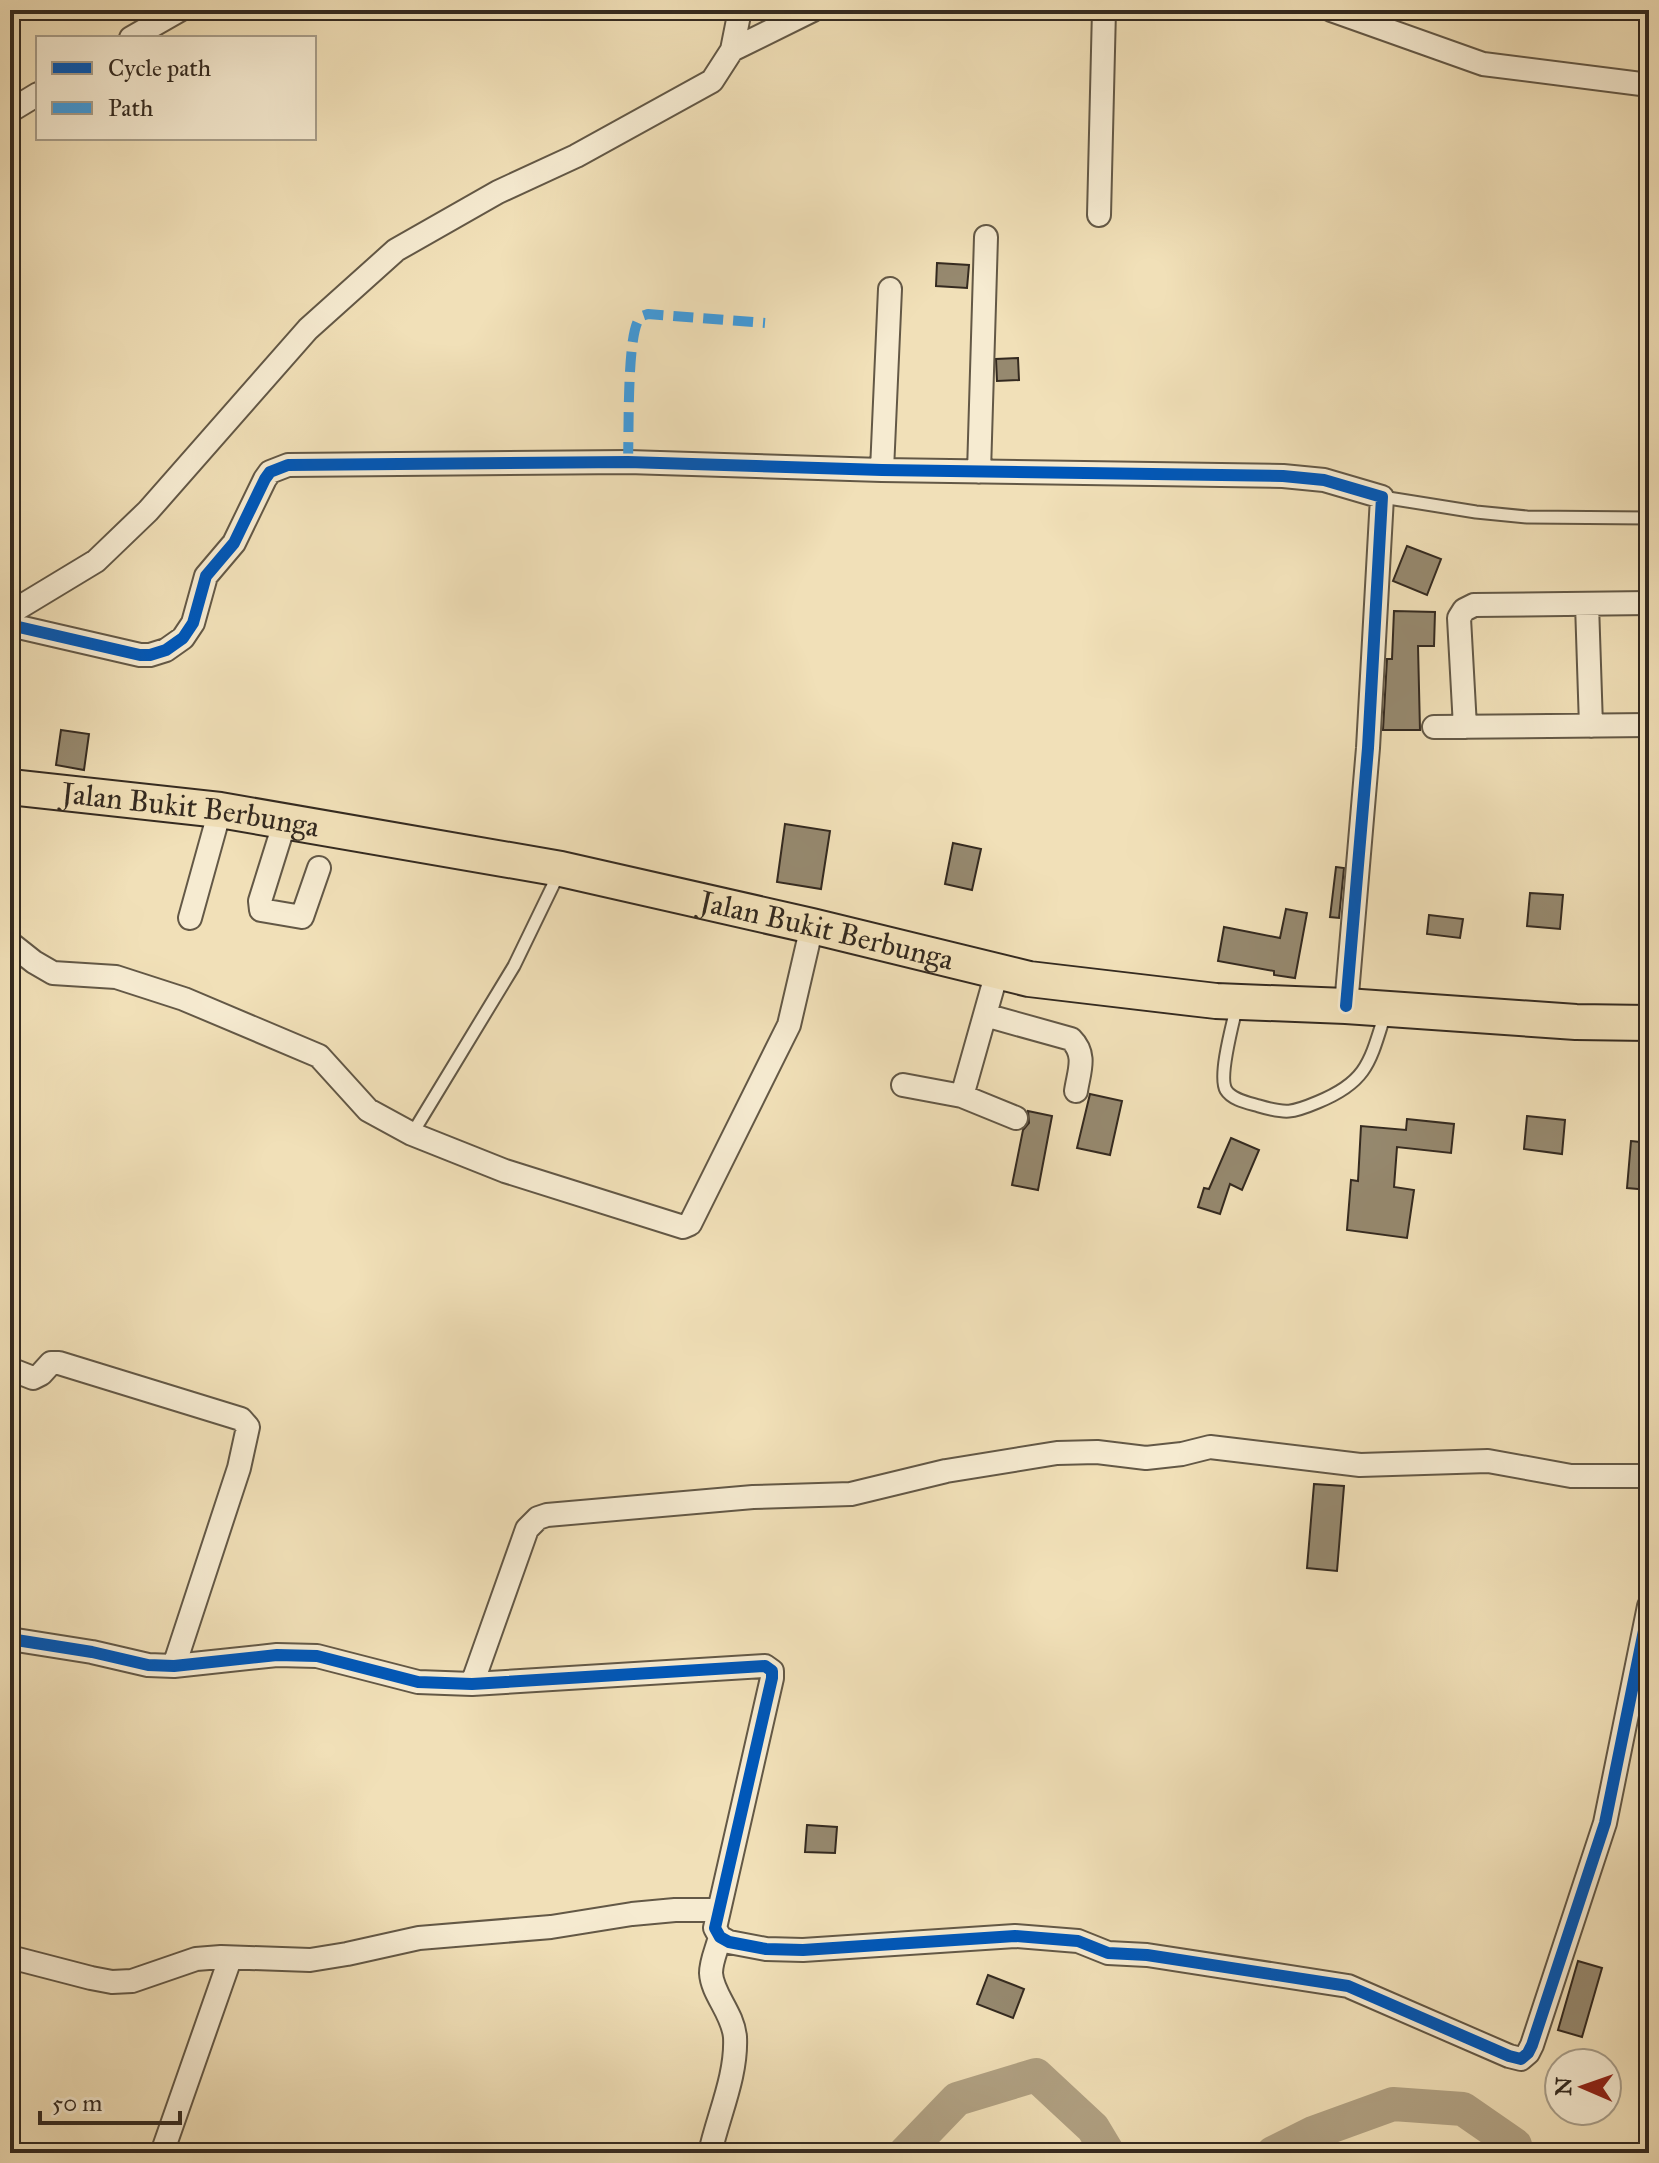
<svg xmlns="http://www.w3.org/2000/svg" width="1659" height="2163" font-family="'IM FELL Great Primer',serif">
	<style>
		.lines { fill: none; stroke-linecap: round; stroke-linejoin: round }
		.river { stroke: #b1a284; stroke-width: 34 }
		.building { fill: #96896f; stroke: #342a20; stroke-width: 2 }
		.lane-casing { stroke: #635846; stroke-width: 15 }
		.street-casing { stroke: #635846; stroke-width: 26 }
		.primary-casing { stroke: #342a20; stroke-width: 38 }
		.lane { stroke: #f6ebd1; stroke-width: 11 }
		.street { stroke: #f6ebd1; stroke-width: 22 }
		.primary { stroke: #f1e0b8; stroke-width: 34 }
		.quiet { stroke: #3e9ce0; stroke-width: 10; stroke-dasharray: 20 10; stroke-linecap: butt }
		.cycleway-casing { stroke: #f6ebd1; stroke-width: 17 }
		.cycleway { stroke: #0057b8; stroke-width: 12 }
		.labels { text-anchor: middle; stroke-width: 6; stroke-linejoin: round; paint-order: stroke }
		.street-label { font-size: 30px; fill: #342a20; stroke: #f6ebd1 }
	</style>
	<rect width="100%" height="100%" fill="#f1e0b8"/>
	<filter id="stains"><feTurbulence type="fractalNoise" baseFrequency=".0025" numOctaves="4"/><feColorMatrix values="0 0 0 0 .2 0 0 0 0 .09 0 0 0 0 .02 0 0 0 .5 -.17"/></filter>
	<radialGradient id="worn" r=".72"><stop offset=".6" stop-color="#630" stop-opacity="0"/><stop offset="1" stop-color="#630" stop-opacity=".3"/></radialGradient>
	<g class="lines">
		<path class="river" d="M 905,2153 L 957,2099 L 1036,2075 L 1093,2128 L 1108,2153
			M 1273,2153 L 1313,2133 L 1393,2104 L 1463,2109 L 1515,2145 L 1513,2153"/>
	</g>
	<path class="building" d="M 937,263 L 969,265 L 967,288 L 936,286 Z
		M 1018,358 L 1019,380 L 997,381 L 996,359 Z
		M 1407,546 L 1441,559 L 1427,595 L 1393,581 Z
		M 1394,611 L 1435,612 L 1434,646 L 1418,646 L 1420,730 L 1383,730 L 1387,659 L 1392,659 Z
		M 61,730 L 89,734 L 84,770 L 56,765 Z
		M 785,824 L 830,831 L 821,889 L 777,882 Z
		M 953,843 L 981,849 L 972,890 L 945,884 Z
		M 1336,867 L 1344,868 L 1339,918 L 1330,917 Z
		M 1530,893 L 1563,895 L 1560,929 L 1527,926 Z
		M 1286,909 L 1307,913 L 1295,978 L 1274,975 L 1274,971 L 1218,961 L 1224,927 L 1280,938 Z
		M 1429,915 L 1463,919 L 1460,938 L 1427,934 Z
		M 1090,1094 L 1122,1101 L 1110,1155 L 1077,1148 Z
		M 1028,1111 L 1052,1116 L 1038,1190 L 1012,1185 L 1023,1130 L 1029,1123 Z
		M 1527,1116 L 1565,1120 L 1562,1154 L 1524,1149 Z
		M 1407,1119 L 1454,1124 L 1451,1153 L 1397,1147 L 1394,1187 L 1414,1190 L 1407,1238 L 1347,1230 L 1351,1180 L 1358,1181 L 1361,1126 L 1406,1130 Z
		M 1231,1138 L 1259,1150 L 1242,1190 L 1230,1184 L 1220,1214 L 1198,1207 L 1204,1188 L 1209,1189 Z
		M 1631,1141 L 1649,1143 L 1649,1190 L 1627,1188 Z
		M 1314,1484 L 1344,1486 L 1337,1571 L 1307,1568 Z
		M 807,1825 L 837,1827 L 835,1853 L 805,1852 Z
		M 1578,1961 L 1602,1968 L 1582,2037 L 1558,2030 Z
		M 988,1975 L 1024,1989 L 1013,2018 L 977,2004 Z"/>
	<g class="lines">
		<g class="lane-casing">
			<path id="lane" d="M 1382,497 L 1476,512 L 1527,517 L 1649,518
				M 1237,1005 C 1233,1023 1218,1076 1226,1090 C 1232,1100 1249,1103 1259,1106 C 1286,1114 1292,1113 1318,1102 C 1367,1082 1370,1062 1385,1014
				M 412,1134 L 514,966 L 559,873"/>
		</g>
		<g class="street-casing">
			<path id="street" d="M 1331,10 L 1483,64 L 1649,85
				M 131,38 L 180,10
				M 732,50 L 813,10
				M 10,111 L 38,94
				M 1099,215 L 1104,10
				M 882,470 L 890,289
				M 979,472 L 986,237
				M 1587,604 L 1591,726
				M 10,613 L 96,561 L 148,511 L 308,329 L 396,250 L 498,192 L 576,156 L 712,81 L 732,50 L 740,10
				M 10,625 L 140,655 L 150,655 L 166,650 L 183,638 L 193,623 L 206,576 L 234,543 L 265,479 L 270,472 L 288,465 L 628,462 L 882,470 L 1283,476 L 1324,480 L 1382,497 L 1368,748 L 1346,1006
				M 1434,727 L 1649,725
				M 1465,727 L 1459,618 L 1464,610 L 1474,605 L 1649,603
				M 285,821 L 260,901 L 261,910 L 302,917 L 319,868
				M 190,918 L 220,810
				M 10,943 L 34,962 L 53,973 L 116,977 L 184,999 L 319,1056 L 368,1110 L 412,1134 L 505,1171 L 683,1227 L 690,1224 L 789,1025 L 812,926
				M 985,1015 L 1071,1039 C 1087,1055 1079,1071 1076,1091
				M 903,1085 L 962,1096 L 1016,1118
				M 962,1096 L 997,972
				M 10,1369 L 33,1378 L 41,1374 L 51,1363 L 59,1363 L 241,1419 L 248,1427 L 239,1468 L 174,1666
				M 10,1639 L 92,1652 L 148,1665 L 174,1666 L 277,1655 L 317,1656 L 418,1682 L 472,1684 L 765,1666 L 772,1671 L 772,1678 L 715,1928 L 720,1937 L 729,1942 L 766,1949 L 803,1950 L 1015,1936 L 1078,1941 L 1108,1953 L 1147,1955 L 1348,1986 L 1509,2056 L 1521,2059 L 1528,2053 L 1532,2045 L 1605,1823 L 1649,1606
				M 472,1684 L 527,1529 L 538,1518 L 547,1515 L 753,1497 L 851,1494 L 946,1471 L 1057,1453 L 1097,1452 L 1146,1458 L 1182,1454 L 1210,1447 L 1360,1465 L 1488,1461 L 1571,1476 L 1649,1476
				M 10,1957 L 91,1978 L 112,1982 L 132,1981 L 196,1959 L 221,1957 L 310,1960 L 347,1954 L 419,1938 L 551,1927 L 632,1914 L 675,1910 L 718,1910
				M 162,2153 L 230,1959
				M 710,2153 C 718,2116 737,2076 735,2037 C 733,2013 712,1994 711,1973 C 711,1961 717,1949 720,1937"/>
		</g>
		<g class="primary-casing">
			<g id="primary">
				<path id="s1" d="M 10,787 L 220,810 L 561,869 L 812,926 L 1029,979 L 1216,1001 L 1346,1006 L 1576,1022 L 1649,1023"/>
			</g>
		</g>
		<use href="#lane" class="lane"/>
		<use href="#street" class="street"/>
		<use href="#primary" class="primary"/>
		<path class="quiet" d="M 628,462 C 629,434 627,342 638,321 C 641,315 643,316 648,314 L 765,323"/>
		<g class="cycleway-casing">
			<path id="cycleway" d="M 10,625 L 140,655 L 150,655 L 166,650 L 183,638 L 193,623 L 206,576 L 234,543 L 265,479 L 270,472 L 288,465 L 628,462 L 882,470 L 1283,476 L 1324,480 L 1382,497 L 1368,748 L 1346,1006
				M 10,1639 L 92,1652 L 148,1665 L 174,1666 L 277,1655 L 317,1656 L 418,1682 L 472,1684 L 765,1666 L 772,1671 L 772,1678 L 715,1928 L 720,1937 L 729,1942 L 766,1949 L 803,1950 L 1015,1936 L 1078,1941 L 1108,1953 L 1147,1955 L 1348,1986 L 1509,2056 L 1521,2059 L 1528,2053 L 1532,2045 L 1605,1823 L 1649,1606"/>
		</g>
		<use href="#cycleway" class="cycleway"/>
	</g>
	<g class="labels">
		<g class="street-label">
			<text dy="10" stroke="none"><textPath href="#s1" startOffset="182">Jalan Bukit Berbunga</textPath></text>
			<text dy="10" stroke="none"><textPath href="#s1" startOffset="830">Jalan Bukit Berbunga</textPath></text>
		</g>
	</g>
	<rect width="1659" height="2163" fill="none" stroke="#f1e0b8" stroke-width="40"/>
	<rect x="12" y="12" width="1635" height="2139" fill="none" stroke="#342a20" stroke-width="4"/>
	<rect x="20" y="20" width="1619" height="2123" fill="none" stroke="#342a20" stroke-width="2"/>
	<rect x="36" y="36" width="280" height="104" fill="#f6ebd1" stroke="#a89e8a" stroke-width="2"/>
	<rect x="52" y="62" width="40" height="12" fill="#0057b8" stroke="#a89e8a" stroke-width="2"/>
	<text x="108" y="76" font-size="24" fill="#342a20">Cycle path</text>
	<rect x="52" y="102" width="40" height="12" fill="#3e9ce0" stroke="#a89e8a" stroke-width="2"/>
	<text x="108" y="116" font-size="24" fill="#342a20">Path</text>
	<g transform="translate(1583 2087) rotate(272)"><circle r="38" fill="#f6ebd1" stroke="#a89e8a" stroke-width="2"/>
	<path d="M0-6L14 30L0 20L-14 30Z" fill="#8f2418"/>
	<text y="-12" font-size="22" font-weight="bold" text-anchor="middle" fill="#342a20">N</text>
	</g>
	<path d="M40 2111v12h140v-12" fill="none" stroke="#342a20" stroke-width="4"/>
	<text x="52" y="2111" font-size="24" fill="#342a20" stroke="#f6ebd1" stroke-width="6" paint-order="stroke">50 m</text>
	<rect width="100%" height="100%" filter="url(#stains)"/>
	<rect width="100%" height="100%" fill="url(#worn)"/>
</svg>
